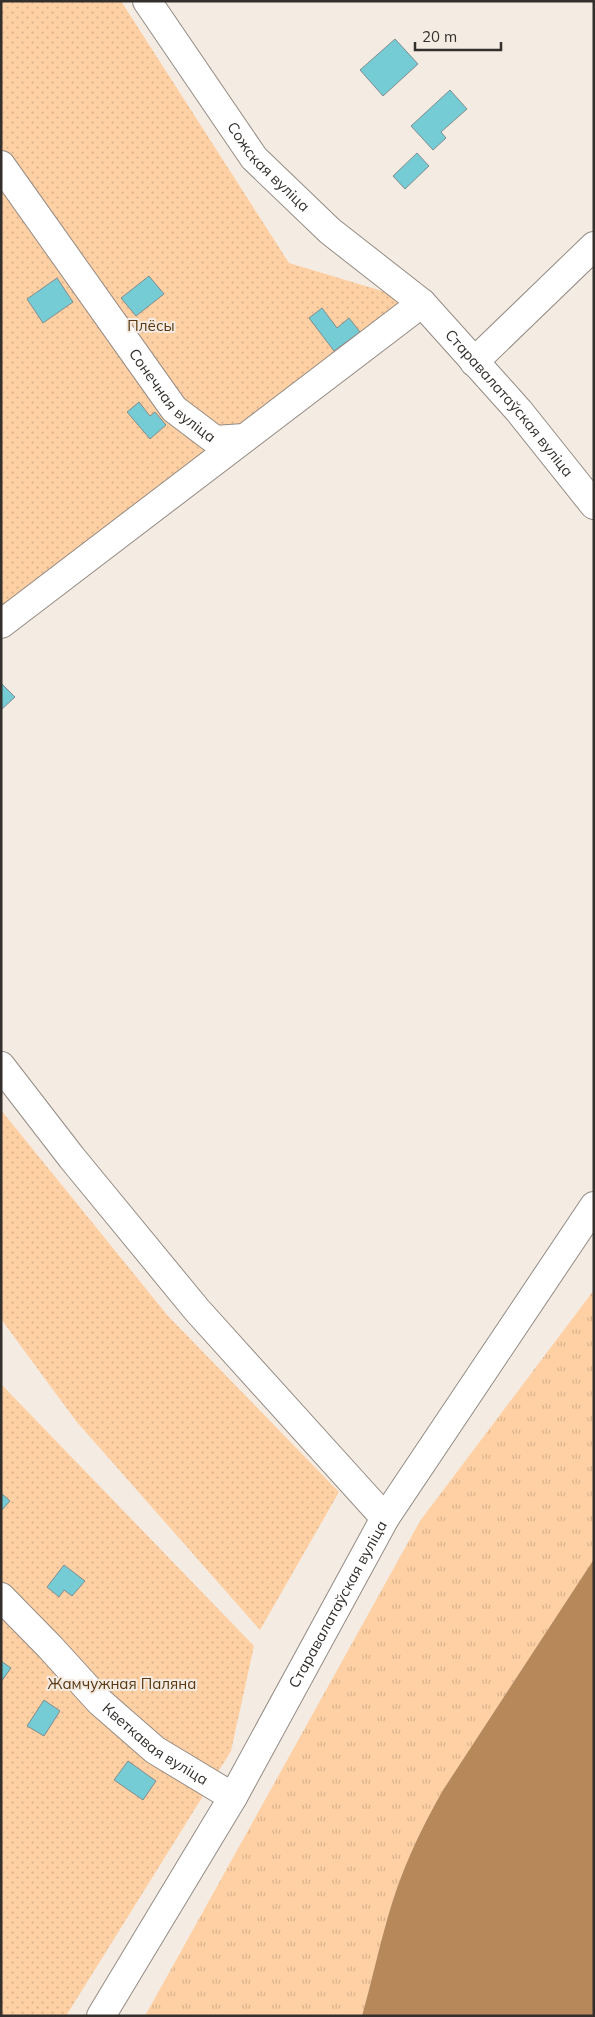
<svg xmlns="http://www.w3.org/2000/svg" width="595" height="2017" font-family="Mulish,sans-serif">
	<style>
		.grass { fill: url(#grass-tufts) }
		.park { fill: url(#park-dots) }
		.water { fill: #b7885a }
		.building { fill: #75ccd5; stroke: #808d8f }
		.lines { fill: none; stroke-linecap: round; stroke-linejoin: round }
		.minor-casing { stroke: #948b84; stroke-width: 30 }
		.minor { stroke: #fff; stroke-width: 28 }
		.labels { text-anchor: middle; stroke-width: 4; stroke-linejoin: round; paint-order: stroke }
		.street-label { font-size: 15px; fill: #332f2c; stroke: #f4ebe2 }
		.park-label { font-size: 15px; fill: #593813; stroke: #f4ebe2 }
	</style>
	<defs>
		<pattern id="grass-tufts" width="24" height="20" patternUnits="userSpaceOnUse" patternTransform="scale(1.25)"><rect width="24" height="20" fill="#fed0a4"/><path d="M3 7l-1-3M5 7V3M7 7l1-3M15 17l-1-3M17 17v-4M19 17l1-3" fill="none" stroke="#dab38d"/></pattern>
		<pattern id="park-dots" width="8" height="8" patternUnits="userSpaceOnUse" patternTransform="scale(1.25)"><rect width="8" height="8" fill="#fed0a4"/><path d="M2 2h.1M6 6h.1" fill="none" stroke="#dab38d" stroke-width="1.8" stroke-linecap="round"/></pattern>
	</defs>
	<rect width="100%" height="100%" fill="#f4ebe2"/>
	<path class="grass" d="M 594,1290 L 594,1559 L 443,1790 C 419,1832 400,1873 387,1920 C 378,1951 371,1984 362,2016 L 145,2016 L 420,1521 Z"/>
	<path class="park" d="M 1,1 L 121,1 L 289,263 L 422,303 L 1,637 Z
		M 1,1110 L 168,1316 L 339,1492 L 260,1630 L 76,1421 L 1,1319 Z
		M 1,1384 L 254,1646 L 231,1751 L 66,2016 L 1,2016 Z"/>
	<path class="water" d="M 594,1559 L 594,2016 L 362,2016 C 371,1984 378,1951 387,1920 C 400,1873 419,1832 443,1790 Z"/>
	<path class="building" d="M 395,39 L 418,64 L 383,96 L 360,70 Z
		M 450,90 L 467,109 L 441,132 L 446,138 L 433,150 L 411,126 Z
		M 417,153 L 429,166 L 405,189 L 393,176 Z
		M 149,276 L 164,294 L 136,316 L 121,298 Z
		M 57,278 L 73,302 L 43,323 L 27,299 Z
		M 322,308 L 337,328 L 349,318 L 360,332 L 334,351 L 309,318 Z
		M 139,402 L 150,416 L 155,412 L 166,425 L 150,439 L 127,412 Z
		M 1,683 L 15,697 L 1,710 Z
		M 1,1493 L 10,1501 L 1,1511 Z
		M 64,1565 L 85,1581 L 72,1596 L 64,1590 L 59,1597 L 47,1587 Z
		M 1,1661 L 11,1668 L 1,1682 Z
		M 44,1700 L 60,1711 L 44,1736 L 27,1726 Z
		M 128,1761 L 156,1781 L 143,1800 L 114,1780 Z"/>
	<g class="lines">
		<g class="minor-casing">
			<g id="minor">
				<path id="s1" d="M 147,1 L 254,158 L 330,231 L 422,303 L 519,411 L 594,505"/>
				<path id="s2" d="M 1,165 L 174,409 L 215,440 L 244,438"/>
				<path d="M 474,362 L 594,246"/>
				<path d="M 1,624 L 422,303"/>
				<path d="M 1,1066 L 72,1158 L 197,1310 L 385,1518"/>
				<path id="s3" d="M 1,1597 L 50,1647 L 100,1702 L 155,1750 L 233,1797"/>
				<path id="s4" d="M 101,2016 L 233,1797 L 385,1518 L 594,1206"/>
			</g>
		</g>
		<use href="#minor" class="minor"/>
	</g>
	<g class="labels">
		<g class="street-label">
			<text dy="5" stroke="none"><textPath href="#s1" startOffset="206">Сожская вуліца</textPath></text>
			<text dy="5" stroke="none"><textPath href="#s2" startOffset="288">Сонечная вуліца</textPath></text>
			<text dy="5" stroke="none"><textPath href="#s1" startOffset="545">Старавалатаўская вуліца</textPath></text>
			<text dy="5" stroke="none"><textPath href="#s4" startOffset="475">Старавалатаўская вуліца</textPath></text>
			<text dy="5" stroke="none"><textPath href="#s3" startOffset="214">Кветкавая вуліца</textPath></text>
		</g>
		<g class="park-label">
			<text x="151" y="331">Плёсы</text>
			<text x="122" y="1689">Жамчужная Паляна</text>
		</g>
	</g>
	<rect width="595" height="2017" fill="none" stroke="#332f2c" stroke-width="5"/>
	<path d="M415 42v8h86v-8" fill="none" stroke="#332f2c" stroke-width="2.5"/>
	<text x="422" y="42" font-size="15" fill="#332f2c" stroke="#f4ebe2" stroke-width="4" paint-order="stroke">20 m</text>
</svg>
